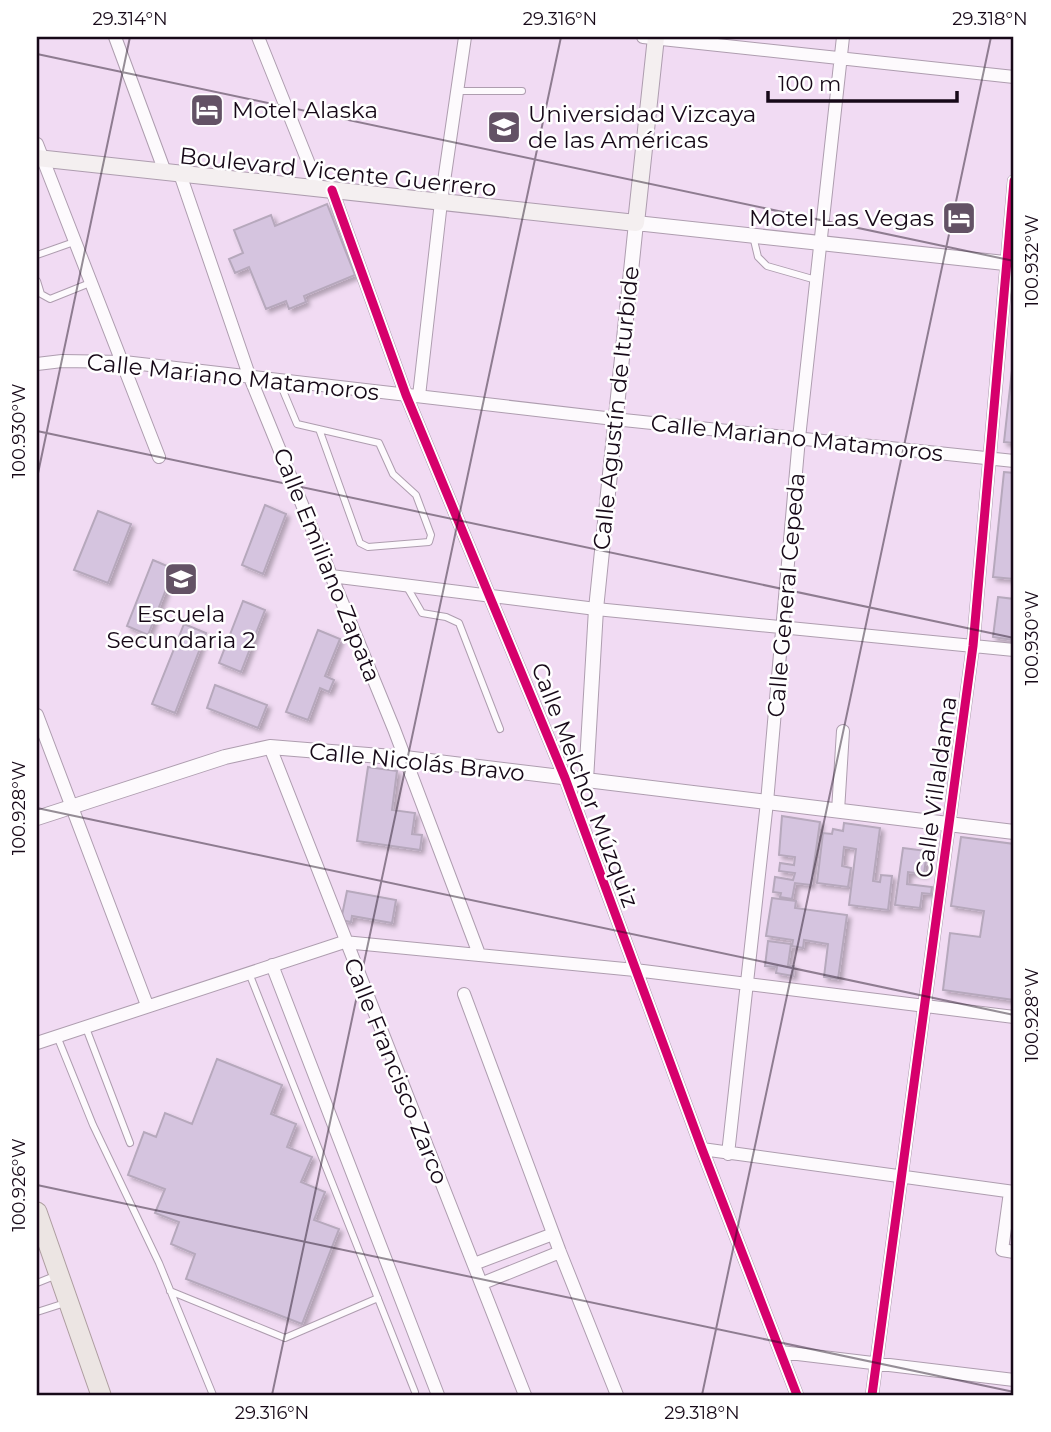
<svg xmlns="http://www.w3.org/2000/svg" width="1051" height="1432" font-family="Montserrat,sans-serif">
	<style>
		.building { fill: #d5c4df; stroke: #b6a8bc; stroke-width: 2; filter: url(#shadow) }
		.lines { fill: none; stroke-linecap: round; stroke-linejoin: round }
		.service-casing { stroke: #ae9daf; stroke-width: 8 }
		.minor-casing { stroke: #ae9daf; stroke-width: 14 }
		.tertiary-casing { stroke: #ae9daf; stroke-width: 16 }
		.secondary-casing { stroke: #ae9daf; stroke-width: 18 }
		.primary-casing { stroke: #ae9ea0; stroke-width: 21 }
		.service { stroke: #fdfafd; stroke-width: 6 }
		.minor { stroke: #fdfafd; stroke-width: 12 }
		.tertiary { stroke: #fdfafd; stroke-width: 14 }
		.secondary { stroke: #f4eff0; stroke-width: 16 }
		.primary { stroke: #ece5e3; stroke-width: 19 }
		.cycleway-casing { stroke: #fff; stroke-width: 13 }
		.cycleway { stroke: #d6006c; stroke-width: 9 }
		.ticks { fill: none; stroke: #170918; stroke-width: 2; stroke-opacity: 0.45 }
		.labels { text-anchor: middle; stroke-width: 5; stroke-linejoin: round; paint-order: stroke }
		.poi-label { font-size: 23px; fill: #170918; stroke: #fff; text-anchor: start }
		.street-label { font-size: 23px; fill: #170918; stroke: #fff }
		.neatline { fill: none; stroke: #170918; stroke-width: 2.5 }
		.ticks-label { font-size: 18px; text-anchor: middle; fill: #170918 }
	</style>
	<defs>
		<filter id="shadow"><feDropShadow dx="3.5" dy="3.5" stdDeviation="2" flood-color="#0004"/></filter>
	</defs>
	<rect width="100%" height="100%" fill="#f1dbf3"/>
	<path class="building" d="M 327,204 L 355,275 L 304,296 L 306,302 L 289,309 L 286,301 L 266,309 L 249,267 L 235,273 L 229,259 L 243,253 L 234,230 L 271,215 L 275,226 Z
		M 1013,361 L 1014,361 L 1014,443 L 1004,442 Z
		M 1004,472 L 1014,473 L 1014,579 L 993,577 Z
		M 265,505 L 286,514 L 263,574 L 242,565 Z
		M 98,511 L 131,524 L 108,583 L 74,570 Z
		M 153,560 L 174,569 L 148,635 L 127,626 Z
		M 998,597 L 1014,599 L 1014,640 L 993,637 Z
		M 243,601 L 265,610 L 241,672 L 219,663 Z
		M 184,624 L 206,633 L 175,713 L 152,704 Z
		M 318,630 L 340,639 L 325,676 L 334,680 L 329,692 L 320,688 L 308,720 L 286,712 Z
		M 215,685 L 267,705 L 258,728 L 207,708 Z
		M 368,767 L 397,771 L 392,810 L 415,813 L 412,834 L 422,835 L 420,850 L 357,841 Z
		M 782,816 L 820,822 L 811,885 L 795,883 L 792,899 L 780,897 L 781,893 L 773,892 L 775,877 L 793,880 L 795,873 L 779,871 L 780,863 L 794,865 L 795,857 L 779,855 Z
		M 844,823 L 880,828 L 873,881 L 880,882 L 881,875 L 892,876 L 888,910 L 849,905 L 856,849 L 844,847 L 842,866 L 851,868 L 848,887 L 817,883 L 823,833 L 832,834 L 833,829 L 843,831 Z
		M 961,837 L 1014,844 L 1014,1000 L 943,990 L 950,933 L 980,937 L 984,911 L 951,906 Z
		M 903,848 L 927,851 L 924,874 L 908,872 L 907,884 L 932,887 L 931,894 L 922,893 L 920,908 L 895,905 Z
		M 347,891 L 396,900 L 392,923 L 352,916 L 351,922 L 341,920 Z
		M 772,898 L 796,901 L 795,908 L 847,915 L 838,979 L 824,977 L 828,944 L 804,940 L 803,948 L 792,946 L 793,940 L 766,936 Z
		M 768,941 L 791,944 L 788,965 L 794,966 L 793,976 L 776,973 L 777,967 L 765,966 Z
		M 217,1059 L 282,1085 L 271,1114 L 296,1124 L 287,1147 L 312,1157 L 301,1182 L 325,1192 L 314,1220 L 339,1229 L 302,1324 L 186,1279 L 195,1254 L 171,1244 L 179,1222 L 155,1213 L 165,1189 L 128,1175 L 144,1132 L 156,1137 L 165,1113 L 192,1124 Z"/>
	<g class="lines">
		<g class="service-casing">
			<path id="service" d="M 457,91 L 522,91
				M 753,236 L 758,257 L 767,266 L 816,280
				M 37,255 L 74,242
				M 37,281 L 41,294 L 50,299 L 90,283
				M 279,381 L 297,424 L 379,443 L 393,474 L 416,495 L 431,535 L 429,542 L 368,547 L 360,543 L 319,429
				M 407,587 L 422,613 L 446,617 L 459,623 L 500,729
				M 249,973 L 415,1392
				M 86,1028 L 130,1143
				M 57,1036 L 93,1125 L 159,1263 L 213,1395
				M 37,1283 L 57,1275
				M 170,1291 L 285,1338 L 378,1298
				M 37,1312 L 65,1303"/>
		</g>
		<g class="minor-casing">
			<path id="minor" d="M 115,37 L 165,172
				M 258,37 L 319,189
				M 643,37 L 1014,77
				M 37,144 L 159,457
				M 180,174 L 249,375 L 394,729 L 479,954
				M 332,190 L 406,395 L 565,778 L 702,1149 L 797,1395
				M 37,364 L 62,361 L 124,362 L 614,419 L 1014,461
				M 419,396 L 441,202 L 465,37
				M 331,576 L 596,609 L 1014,650
				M 37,715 L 147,1005
				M 270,747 L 525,1395
				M 838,811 L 843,731
				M 272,965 L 438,1395
				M 464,994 L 560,1252 L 617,1395
				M 37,1043 L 344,942 L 635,970 L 1014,1017
				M 702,1149 L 1014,1192
				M 728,1154 L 767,802 L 799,438 L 843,37
				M 1010,1192 L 1002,1250 L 1014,1252
				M 474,1264 L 553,1234
				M 483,1283 L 560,1252
				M 781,1352 L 1014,1380
				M 872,1395 L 973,646 L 1014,181"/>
		</g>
		<g class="tertiary-casing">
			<path id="tertiary" d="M 586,780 L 596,609 L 636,223 L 1014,264
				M 37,818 L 225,757 L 270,747 L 405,758 L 1014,832"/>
		</g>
		<g class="secondary-casing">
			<path id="secondary" d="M 37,158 L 636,223 L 656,37"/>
		</g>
		<g class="primary-casing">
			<path id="primary" d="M 37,1212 L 101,1395"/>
		</g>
		<use href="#service" class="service"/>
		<use href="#minor" class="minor"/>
		<use href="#tertiary" class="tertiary"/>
		<use href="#secondary" class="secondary"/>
		<use href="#primary" class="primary"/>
		<g class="cycleway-casing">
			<path id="cycleway" d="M 332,190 L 406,395 L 565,778 L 702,1149 L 797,1395
				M 872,1395 L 973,646 L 1014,181"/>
		</g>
		<use href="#cycleway" class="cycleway"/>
	</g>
	<path class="ticks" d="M 37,54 L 1014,261M 37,431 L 1014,638M 37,478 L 130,37M 37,808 L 1014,1015M 37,1185 L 1014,1392M 272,1395 L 561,37M 702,1395 L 991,37"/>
	<defs>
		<g id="hotel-square" transform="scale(1.75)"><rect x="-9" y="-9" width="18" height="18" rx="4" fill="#635265" stroke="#fff"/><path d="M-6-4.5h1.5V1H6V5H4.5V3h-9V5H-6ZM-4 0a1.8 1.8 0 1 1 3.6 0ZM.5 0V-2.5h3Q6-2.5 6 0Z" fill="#fff"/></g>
		<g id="university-square" transform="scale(1.75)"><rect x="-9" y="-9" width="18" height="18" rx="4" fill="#635265" stroke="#fff"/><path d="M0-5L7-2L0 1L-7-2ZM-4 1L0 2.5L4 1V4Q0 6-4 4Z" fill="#fff"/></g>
		<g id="school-square" transform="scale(1.75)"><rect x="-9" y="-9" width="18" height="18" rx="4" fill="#635265" stroke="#fff"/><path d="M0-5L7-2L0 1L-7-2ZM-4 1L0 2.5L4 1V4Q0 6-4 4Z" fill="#fff"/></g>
	</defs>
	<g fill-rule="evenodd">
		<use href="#hotel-square" x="207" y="110"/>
		<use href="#university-square" x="504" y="127"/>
		<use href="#hotel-square" x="959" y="218"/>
		<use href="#school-square" x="181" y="579"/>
	</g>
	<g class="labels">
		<g class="poi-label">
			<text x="232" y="118">Motel Alaska</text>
			<text x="528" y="122">Universidad Vizcaya<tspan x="528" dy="26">de las Américas</tspan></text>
			<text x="934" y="226" text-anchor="end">Motel Las Vegas</text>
			<text x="181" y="622" text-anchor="middle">Escuela<tspan x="181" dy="26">Secundaria 2</tspan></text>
		</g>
		<g class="street-label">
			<text transform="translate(338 172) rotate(6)" y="8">Boulevard Vicente Guerrero</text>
			<text transform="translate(233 377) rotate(6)" y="8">Calle Mariano Matamoros</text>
			<text transform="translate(616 408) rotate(-84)" y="8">Calle Agustín de Iturbide</text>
			<text transform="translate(797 438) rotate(6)" y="8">Calle Mariano Matamoros</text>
			<text transform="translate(327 565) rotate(68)" y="8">Calle Emiliano Zapata</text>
			<text transform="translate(786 595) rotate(-85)" y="8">Calle General Cepeda</text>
			<text transform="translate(417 762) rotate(6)" y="8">Calle Nicolás Bravo</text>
			<text transform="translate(585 785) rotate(69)" y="8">Calle Melchor Múzquiz</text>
			<text transform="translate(936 787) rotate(-82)" y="8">Calle Villaldama</text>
			<text transform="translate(396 1071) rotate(68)" y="8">Calle Francisco Zarco</text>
		</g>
	</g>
	<rect width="1051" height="1432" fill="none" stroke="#ffffff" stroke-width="77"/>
	<path d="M768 91v10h189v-10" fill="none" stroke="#170918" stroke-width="3.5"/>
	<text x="778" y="91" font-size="21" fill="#170918" stroke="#ffffff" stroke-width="5" paint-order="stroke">100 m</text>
	<rect x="38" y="38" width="974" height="1356" class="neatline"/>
	<g class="ticks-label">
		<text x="130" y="25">29.314°N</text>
		<text x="560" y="25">29.316°N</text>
		<text x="990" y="25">29.318°N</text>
		<text transform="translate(1032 261) rotate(-90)" y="6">100.932°W</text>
		<text transform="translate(19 431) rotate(-90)" y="6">100.930°W</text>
		<text transform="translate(1032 638) rotate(-90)" y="6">100.930°W</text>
		<text transform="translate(19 808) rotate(-90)" y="6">100.928°W</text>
		<text transform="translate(1032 1015) rotate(-90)" y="6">100.928°W</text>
		<text transform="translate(19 1185) rotate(-90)" y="6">100.926°W</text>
		<text x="272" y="1419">29.316°N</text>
		<text x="702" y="1419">29.318°N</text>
	</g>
</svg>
